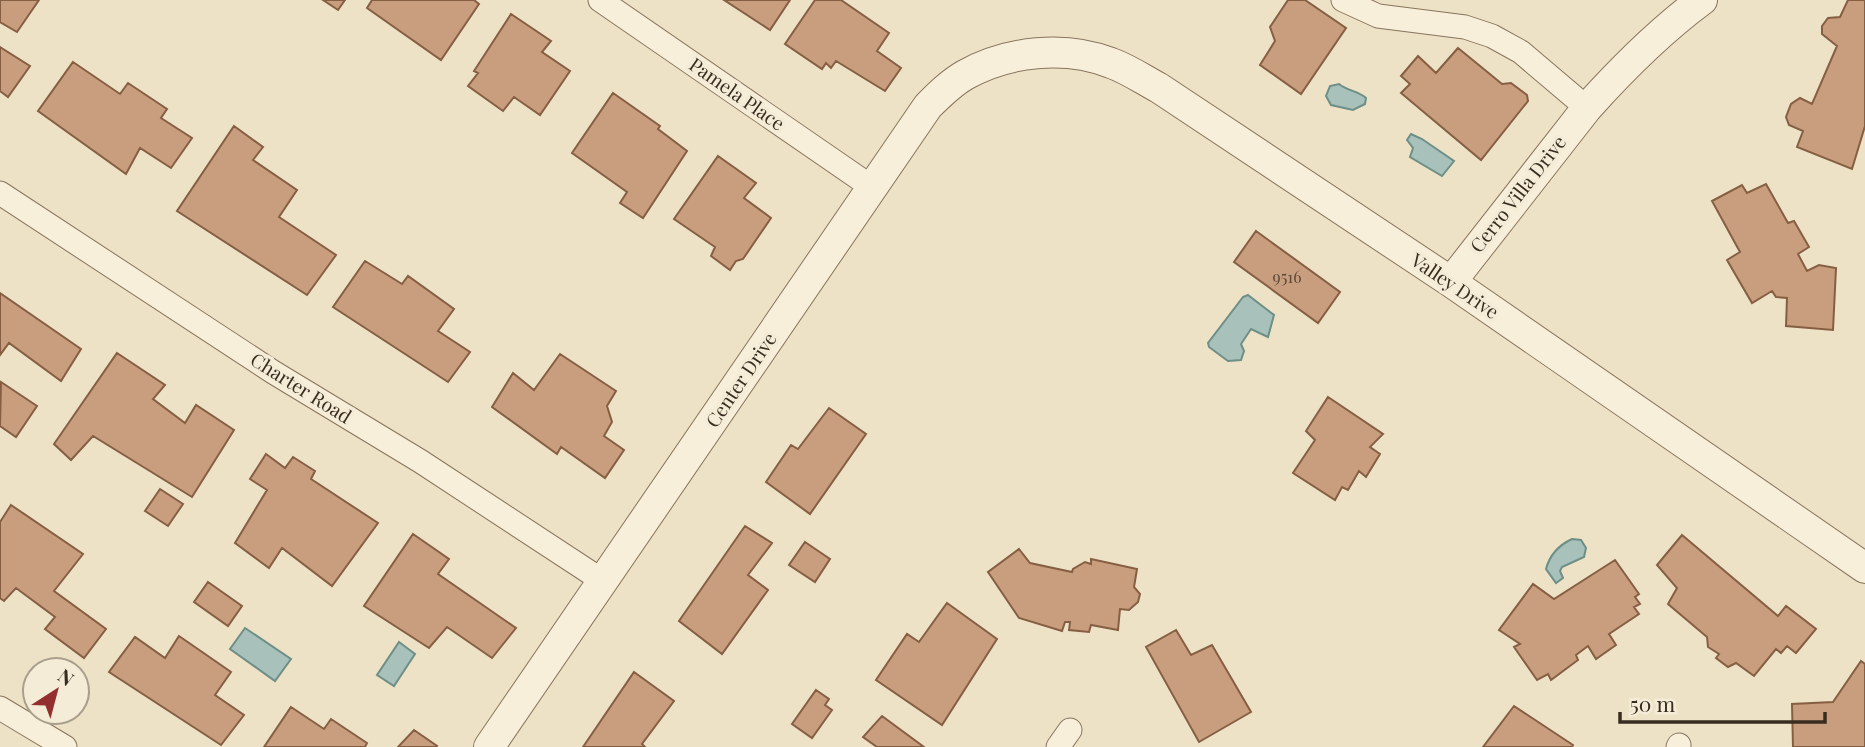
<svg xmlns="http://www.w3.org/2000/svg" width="1865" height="747" font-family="'Playfair Display',serif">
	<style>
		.water { fill: #a8c1ba; stroke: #6e8f87; stroke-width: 2 }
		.building { fill: #c99e7e; stroke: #865f43; stroke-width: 2 }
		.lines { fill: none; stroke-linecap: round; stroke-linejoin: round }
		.minor-casing { stroke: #88745d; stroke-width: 25 }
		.tertiary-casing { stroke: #88745d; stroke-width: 32 }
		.minor { stroke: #f8efda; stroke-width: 23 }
		.tertiary { stroke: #f8efda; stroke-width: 30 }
		.labels { text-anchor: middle; stroke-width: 7; stroke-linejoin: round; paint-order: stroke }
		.number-label { font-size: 16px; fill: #5c4838 }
		.street-label { font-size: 19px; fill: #382c20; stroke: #f4ecd6 }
	</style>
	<rect width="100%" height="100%" fill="#ede2c6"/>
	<path class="water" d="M 1339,84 C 1347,91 1359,91 1366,98 L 1365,104 L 1353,110 L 1331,105 L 1326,96 L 1330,86 Z
		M 1411,134 L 1422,139 L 1454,161 L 1442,176 L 1410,157 L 1413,148 L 1407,140 Z
		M 1248,295 L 1274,315 L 1268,337 L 1251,329 L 1241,344 L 1244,351 L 1241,360 L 1228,361 L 1209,347 L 1208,343 L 1243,297 Z
		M 1572,539 L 1581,540 L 1586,548 L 1584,557 L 1562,567 L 1560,571 L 1563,578 L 1556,583 L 1546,569 C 1550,554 1559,545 1572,539 Z
		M 245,628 L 291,659 L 275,681 L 230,649 Z
		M 399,642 L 415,654 L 394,686 L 377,675 Z"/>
	<path class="building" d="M 0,0 L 39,0 L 17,32 L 0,22 Z
		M 323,0 L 345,0 L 338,10 Z
		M 372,0 L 474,0 L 479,4 L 441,60 L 367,8 Z
		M 724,0 L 790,0 L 770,30 Z
		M 815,0 L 841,0 L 889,33 L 877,51 L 901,68 L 885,91 L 836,61 L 831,68 L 826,63 L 822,69 L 785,44 Z
		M 1288,0 L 1305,0 L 1346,28 L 1301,94 L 1260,65 L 1275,41 L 1270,27 Z
		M 1848,0 L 1865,0 L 1865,126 L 1852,169 L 1797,147 L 1803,131 L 1789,125 L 1786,117 L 1791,104 L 1800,98 L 1812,104 L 1837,46 L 1822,34 L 1822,26 L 1828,18 L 1840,17 Z
		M 511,14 L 551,41 L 542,52 L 570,71 L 540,115 L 514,97 L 503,111 L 468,86 L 478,73 L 474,71 Z
		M 0,47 L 30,66 L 8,97 L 0,91 Z
		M 1458,48 L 1502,84 L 1511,83 L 1527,95 L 1528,101 L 1481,160 L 1401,93 L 1410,84 L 1401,76 L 1418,56 L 1436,73 Z
		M 73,62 L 120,94 L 128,83 L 167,109 L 161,118 L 192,138 L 171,168 L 140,148 L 126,174 L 38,111 Z
		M 613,93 L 660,126 L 658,129 L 687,151 L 643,218 L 620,203 L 627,192 L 572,153 Z
		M 234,126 L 263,147 L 253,160 L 297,190 L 279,217 L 336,255 L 307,295 L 177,211 Z
		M 718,156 L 756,183 L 744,198 L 771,218 L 743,259 L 736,261 L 730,270 L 711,256 L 715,247 L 674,219 Z
		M 1766,184 L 1788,223 L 1794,221 L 1809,247 L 1798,254 L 1807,271 L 1819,265 L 1836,268 L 1833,330 L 1786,326 L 1787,298 L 1776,297 L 1772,291 L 1752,303 L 1727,260 L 1740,252 L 1712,201 L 1742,185 L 1747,193 Z
		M 1256,231 L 1340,292 L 1318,323 L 1234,262 Z
		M 365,261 L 402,284 L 408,276 L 454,309 L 438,331 L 470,352 L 448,382 L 333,307 Z
		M 0,293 L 81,349 L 61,381 L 9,343 L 0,355 Z
		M 117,353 L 165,385 L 153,399 L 185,423 L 196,405 L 234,430 L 192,497 L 93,436 L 71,460 L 54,444 Z
		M 560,354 L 616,391 L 607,406 L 612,422 L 604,436 L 624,450 L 605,478 L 561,447 L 557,454 L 492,407 L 513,373 L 534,390 Z
		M 1,382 L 37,406 L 16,437 L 0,426 Z
		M 1328,397 L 1383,434 L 1370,447 L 1380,454 L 1366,477 L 1359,471 L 1348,490 L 1342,487 L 1335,500 L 1293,473 L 1315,440 L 1306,431 Z
		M 829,408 L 866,434 L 810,514 L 766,482 L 791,445 L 798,449 Z
		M 266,454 L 285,468 L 293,457 L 315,471 L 311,479 L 378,523 L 332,586 L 282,548 L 269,568 L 235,543 L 267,490 L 250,479 Z
		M 160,489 L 183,504 L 168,526 L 145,511 Z
		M 11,505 L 83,554 L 54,591 L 106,629 L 84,658 L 45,629 L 55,617 L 16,588 L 4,601 L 0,598 L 0,522 Z
		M 745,526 L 772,543 L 748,575 L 768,590 L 722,654 L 679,621 Z
		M 413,534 L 449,559 L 438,574 L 516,628 L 492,658 L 447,627 L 429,648 L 364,606 Z
		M 1682,535 L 1778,616 L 1786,606 L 1816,629 L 1796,653 L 1787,646 L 1781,653 L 1776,649 L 1754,676 L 1736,663 L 1728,667 L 1716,658 L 1719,654 L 1708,647 L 1707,637 L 1668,604 L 1677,588 L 1657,565 Z
		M 805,542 L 830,559 L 815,582 L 789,565 Z
		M 1019,549 L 1030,563 L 1072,572 L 1073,569 L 1085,562 L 1091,564 L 1091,559 L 1137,569 L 1134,587 L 1140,594 L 1138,602 L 1129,610 L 1120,609 L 1118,630 L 1091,625 L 1089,632 L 1069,630 L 1070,622 L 1065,622 L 1062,631 L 1019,618 L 988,572 Z
		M 1615,560 L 1639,594 L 1635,597 L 1640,604 L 1634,607 L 1639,614 L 1609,634 L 1616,645 L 1596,659 L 1588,646 L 1576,655 L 1578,660 L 1551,680 L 1548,674 L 1537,680 L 1514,647 L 1520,644 L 1499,630 L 1533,584 L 1554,599 Z
		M 208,582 L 242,606 L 228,626 L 194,602 Z
		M 947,603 L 997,639 L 942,725 L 876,680 L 907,634 L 919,642 Z
		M 1176,630 L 1191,655 L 1212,645 L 1251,712 L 1199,742 L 1146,647 Z
		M 179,636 L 231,672 L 215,695 L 244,715 L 221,745 L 109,672 L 135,637 L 165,658 Z
		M 1861,661 L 1865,664 L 1865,747 L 1793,747 L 1792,704 L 1833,702 Z
		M 634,672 L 674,701 L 642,744 L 645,747 L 583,747 Z
		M 816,690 L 829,699 L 825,705 L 832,710 L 812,738 L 792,724 Z
		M 1514,706 L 1573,745 L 1572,747 L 1483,747 Z
		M 291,707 L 324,729 L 331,719 L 367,743 L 365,747 L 264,747 Z
		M 882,716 L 924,747 L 877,747 L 863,737 Z
		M 414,730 L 437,746 L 436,747 L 398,747 Z"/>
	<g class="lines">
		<g class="minor-casing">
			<path id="minor" d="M 600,0 L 873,188
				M 1343,0 L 1378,16 L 1465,27 L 1492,36 L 1521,52 L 1587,108
				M 0,193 L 273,372 L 420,461 L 603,581
				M 0,708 L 65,747
				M 1058,747 L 1070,730
				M 1678,747 L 1679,745"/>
		</g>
		<g class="tertiary-casing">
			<path id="tertiary" d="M 1451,282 L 1587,108 C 1622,69 1660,31 1702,0
				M 489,747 L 928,106 C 939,95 951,83 965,75 C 1008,51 1065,45 1111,63 C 1128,69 1144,80 1159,88 L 1451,282 L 1865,568"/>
		</g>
		<use href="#minor" class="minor"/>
		<use href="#tertiary" class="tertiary"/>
	</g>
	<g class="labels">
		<g class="number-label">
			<text x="1287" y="283">9516</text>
		</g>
		<g class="street-label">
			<text transform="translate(737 94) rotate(35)" y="7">Pamela Place</text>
			<text transform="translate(1518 194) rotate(-52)" y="7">Cerro Villa Drive</text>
			<text transform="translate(1455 286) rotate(34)" y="7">Valley Drive</text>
			<text transform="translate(741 380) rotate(-56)" y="7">Center Drive</text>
			<text transform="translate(301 388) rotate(32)" y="7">Charter Road</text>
		</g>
	</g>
	<g transform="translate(56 691) rotate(36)"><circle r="33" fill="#f4ecd6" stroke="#a99f8d" stroke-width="2"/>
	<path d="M0-5L12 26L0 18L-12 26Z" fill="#942f2f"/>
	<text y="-10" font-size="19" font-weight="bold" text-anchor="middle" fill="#382c20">N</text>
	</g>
	<path d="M1620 712v10h205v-10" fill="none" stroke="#382c20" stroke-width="3.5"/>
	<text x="1630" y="712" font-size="21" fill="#382c20" stroke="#f4ecd6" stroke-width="5" paint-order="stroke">50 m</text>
</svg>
